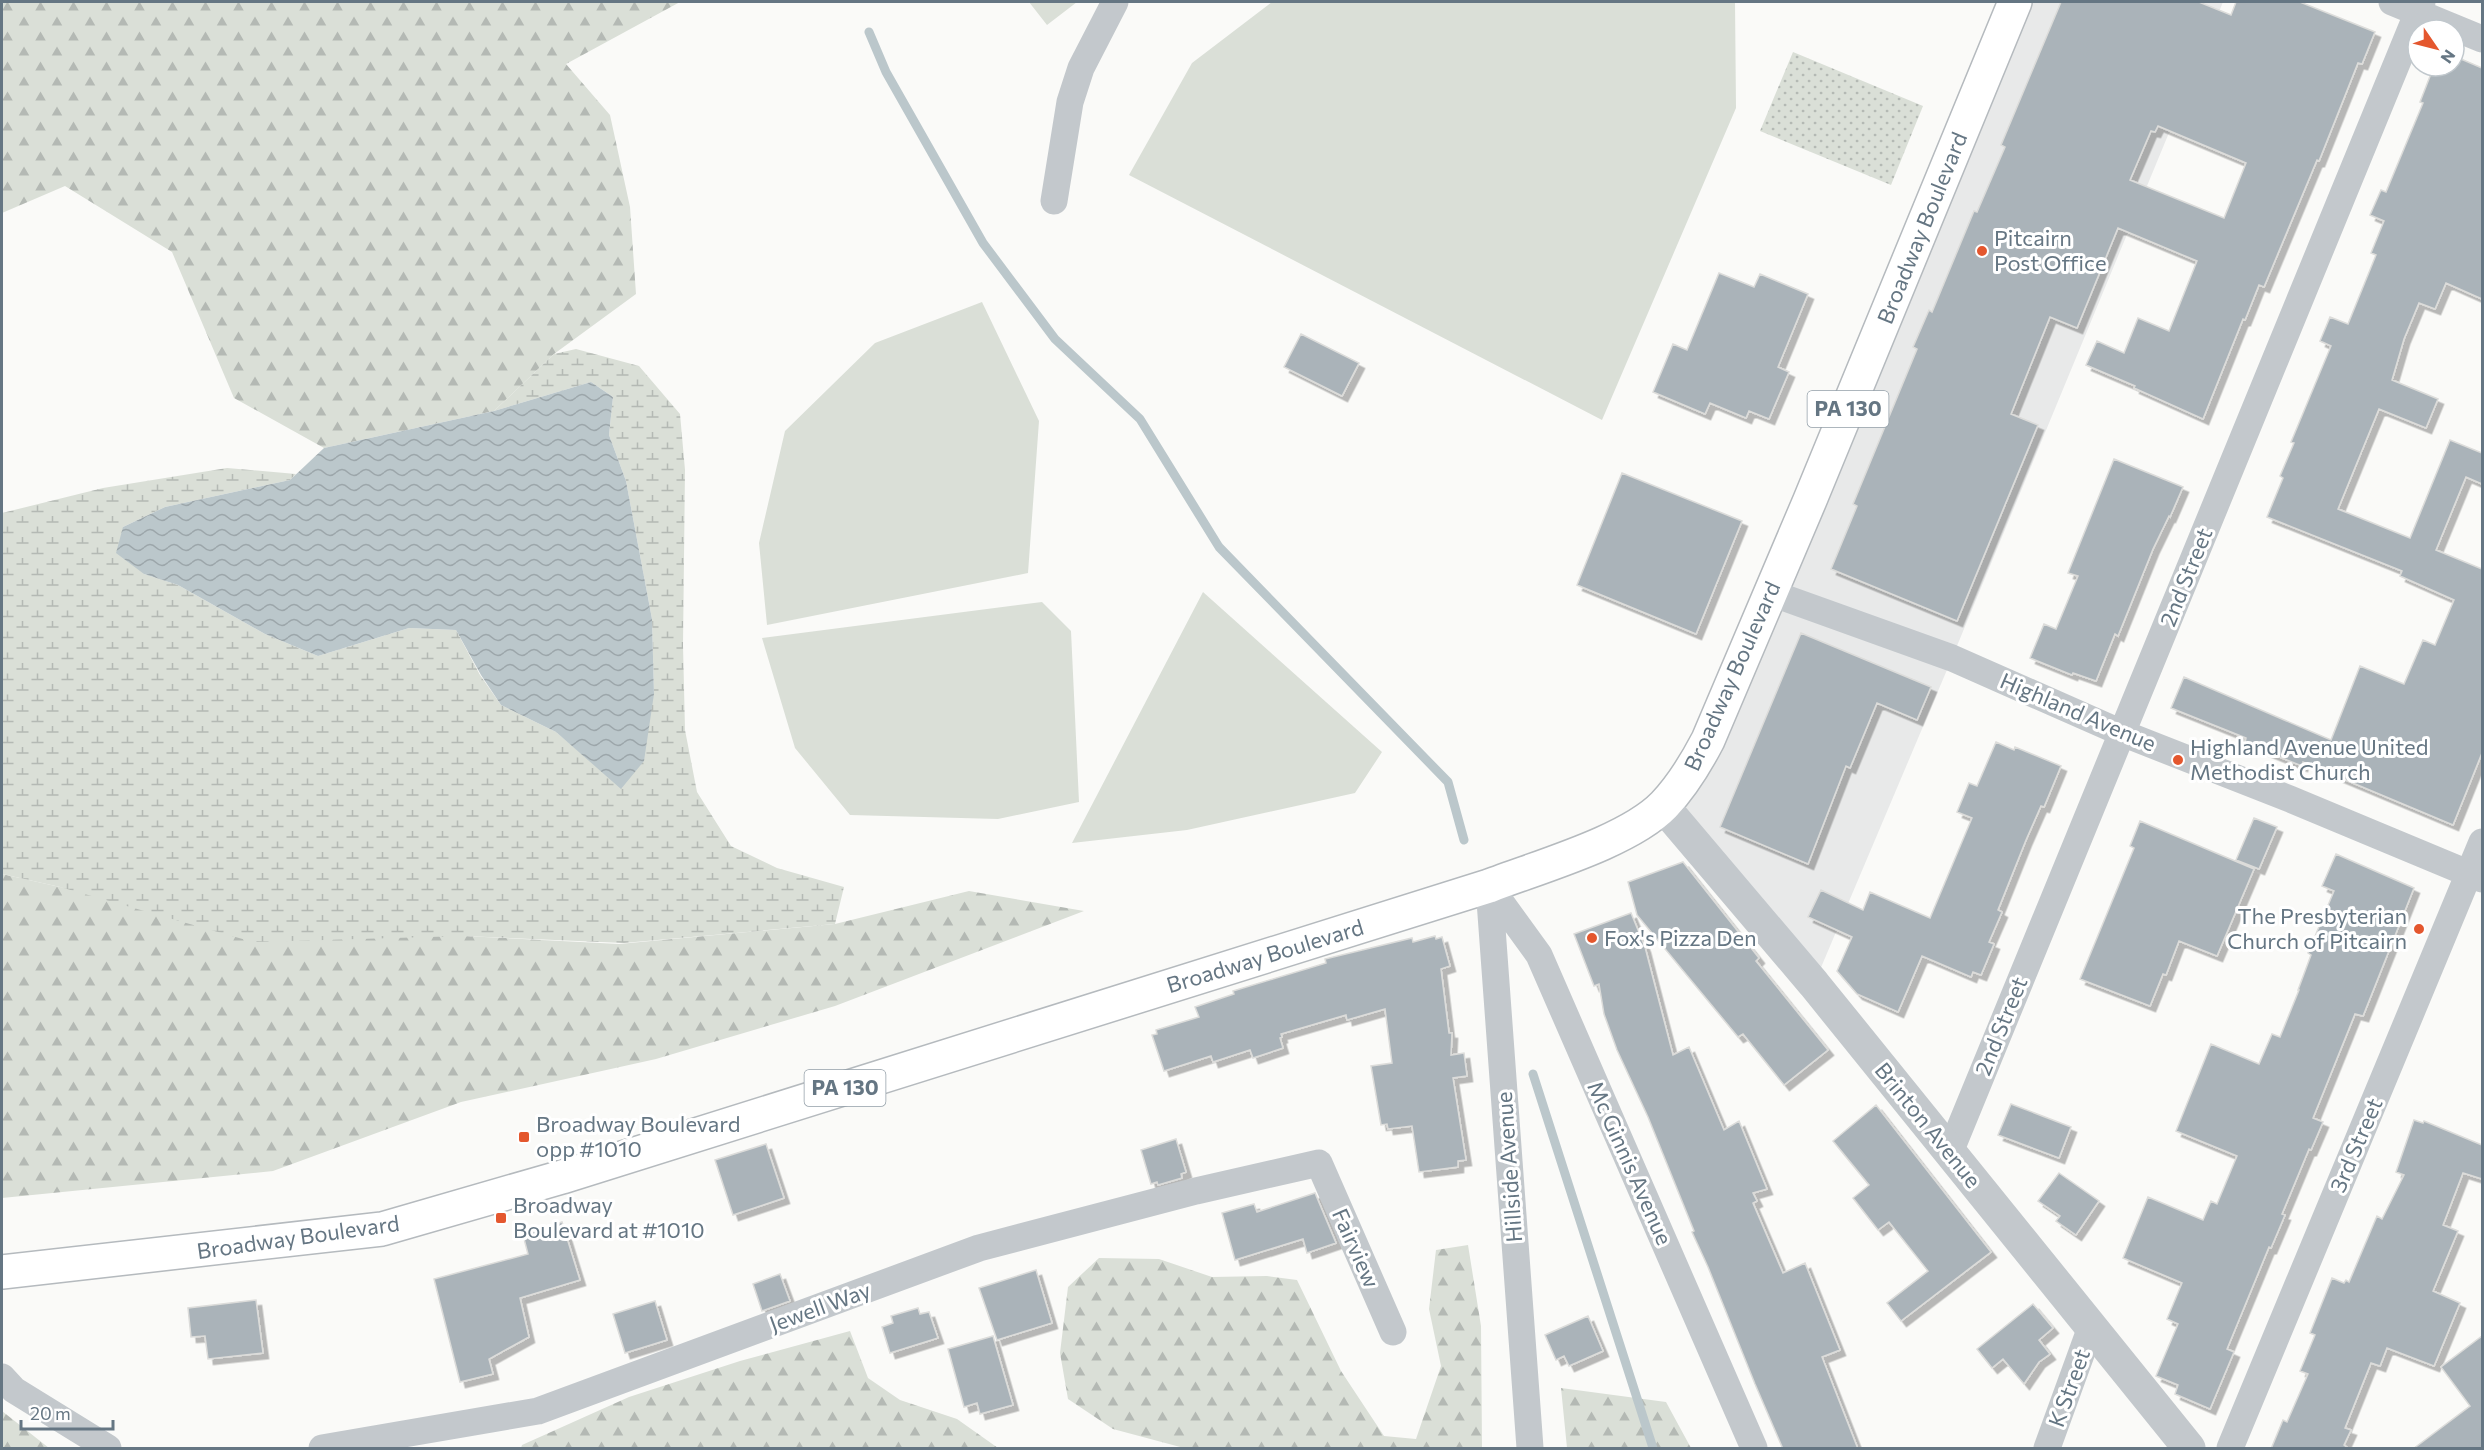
<svg xmlns="http://www.w3.org/2000/svg" width="2484" height="1450" font-family="Commissioner,sans-serif">
	<style>
		.built { fill: #e8e9e9 }
		.forest { fill: url(#forest-firs) }
		.wetland { fill: url(#wetland-marsh) }
		.park { fill: url(#park-dots) }
		.pitch { fill: #dadfd7 }
		.water { fill: url(#water-waves) }
		.lines { fill: none; stroke-linecap: round; stroke-linejoin: round }
		.stream { stroke: #bbc7cb; stroke-width: 9 }
		.building { fill: #aab3b9; stroke: #dcdcda; stroke-width: 1.5; fill-rule: evenodd; filter: url(#shadow) }
		.primary-casing { stroke: #b5babe; stroke-width: 36 }
		.minor { stroke: #c3c8cc; stroke-width: 27 }
		.tertiary { stroke: #c3c8cc; stroke-width: 33 }
		.primary { stroke: #fff; stroke-width: 33 }
		.poi-dot { fill: #e4572e; stroke: #fff; stroke-width: 2 }
		.labels { text-anchor: middle; stroke-width: 6; stroke-linejoin: round; paint-order: stroke }
		.shield { fill: #fff; stroke: #939fa8; stroke-width: 1.5 }
		.shield-label { font-size: 21px; font-weight: bold; fill: #657683 }
		.street-label { font-size: 22px; fill: #657683; stroke: #fff }
		.poi-label { font-size: 22px; fill: #657683; stroke: #fff; text-anchor: start }
	</style>
	<defs>
		<pattern id="forest-firs" width="22" height="20" patternUnits="userSpaceOnUse" patternTransform="scale(1.5)"><rect width="22" height="20" fill="#dadfd7"/><path d="M5 1l3.5 6h-7zM16 11l3.5 6h-7z" fill="#b4b9b4"/></pattern>
		<pattern id="wetland-marsh" width="20" height="14" patternUnits="userSpaceOnUse" patternTransform="scale(1.5)"><rect width="20" height="14" fill="#dadfd7"/><path d="M1 5h8M5 5V1M11 12h8M15 12V8" fill="none" stroke="#b4b9b4"/></pattern>
		<pattern id="park-dots" width="8" height="8" patternUnits="userSpaceOnUse" patternTransform="scale(1.5)"><rect width="8" height="8" fill="#dadfd7"/><path d="M2 2h.1M6 6h.1" fill="none" stroke="#b4b9b4" stroke-width="1.8" stroke-linecap="round"/></pattern>
		<pattern id="water-waves" width="16" height="10" patternUnits="userSpaceOnUse" patternTransform="scale(1.5)"><rect width="16" height="10" fill="#bbc7cb"/><path d="M0 5q4-4 8 0t8 0" fill="none" stroke="#9ca6aa"/></pattern>
		<filter id="shadow"><feDropShadow dx="5.5" dy="5.5" stdDeviation="0" flood-color="#0004"/></filter>
	</defs>
	<rect width="100%" height="100%" fill="#fafaf8"/>
	<path class="built" d="M 2015,2 L 2223,2 L 1952,658 L 1814,984 L 1663,806 Z"/>
	<path class="forest" d="M 2,2 L 680,2 L 566,64 L 610,115 L 630,207 L 636,294 L 554,354 L 494,411 L 324,448 L 234,398 L 172,252 L 65,186 L 2,213 Z
		M 2,874 L 60,887 L 464,936 L 619,944 L 835,924 L 969,891 L 1084,911 L 835,1006 L 656,1059 L 461,1102 L 273,1171 L 2,1198 Z
		M 1468,1245 L 1481,1326 L 1482,1448 L 1184,1448 L 1113,1429 L 1068,1399 L 1060,1353 L 1068,1287 L 1099,1258 L 1159,1259 L 1212,1277 L 1267,1276 L 1297,1280 L 1341,1371 L 1384,1436 L 1416,1439 L 1441,1366 L 1429,1309 L 1436,1250 Z
		M 850,1331 L 868,1378 L 900,1400 L 957,1419 L 998,1448 L 521,1448 L 522,1445 L 629,1397 L 740,1361 Z
		M 1561,1388 L 1666,1402 L 1691,1448 L 1567,1448 Z
		M 2,1411 L 49,1448 L 2,1448 Z"/>
	<path class="wetland" d="M 576,349 L 639,366 L 680,414 L 685,470 L 683,645 L 685,730 L 697,792 L 731,846 L 777,868 L 844,887 L 835,924 L 624,943 L 464,936 L 253,942 L 60,887 L 2,874 L 2,513 L 103,488 L 227,468 L 296,474 L 290,480 L 165,507 L 123,527 L 144,574 L 178,585 L 265,634 L 318,656 L 409,628 L 456,630 L 480,675 L 501,705 L 556,732 L 622,788 L 654,694 L 652,619 L 626,481 L 609,435 L 613,397 L 591,382 L 494,411 L 554,354 Z"/>
	<path class="park" d="M 1793,52 L 1923,106 L 1891,185 L 1760,131 Z"/>
	<path class="pitch" d="M 1029,2 L 1077,2 L 1047,25 Z
		M 1272,2 L 1735,2 L 1736,108 L 1602,420 L 1129,175 L 1192,63 Z
		M 982,302 L 1039,421 L 1028,573 L 767,625 L 759,543 L 785,431 L 875,343 Z
		M 1203,592 L 1382,752 L 1355,793 L 1187,830 L 1072,843 Z
		M 1042,602 L 1071,631 L 1079,802 L 998,819 L 850,815 L 795,748 L 762,638 Z"/>
	<path class="water" d="M 591,382 L 613,397 L 609,435 L 626,481 L 652,619 L 654,694 L 644,761 L 621,789 L 556,732 L 501,705 L 481,675 L 456,630 L 409,628 L 318,656 L 265,634 L 178,585 L 144,574 L 116,553 L 123,527 L 165,507 L 290,480 L 324,448 L 494,411 Z"/>
	<g class="lines">
		<path class="stream" d="M 869,32 L 886,72 L 983,243 L 1055,339 L 1140,419 L 1219,547 L 1448,782 L 1464,840
			M 1533,1074 L 1653,1448"/>
	</g>
	<path class="building" d="M 2061,2 L 2199,2 L 2231,15 L 2236,2 L 2300,2 L 2375,32 L 2362,64 L 2358,63 L 2319,161 L 2317,160 L 2264,287 L 2259,285 L 2245,320 L 2243,319 L 2203,419 L 2134,388 L 2135,386 L 2086,365 L 2097,341 L 2124,353 L 2138,318 L 2169,331 L 2197,261 L 2118,228 L 2077,328 L 2050,317 L 2011,414 L 2038,425 L 1957,621 L 1831,569 L 1857,506 L 1853,504 L 1917,349 L 1913,347 L 1929,310 L 1932,312 L 1974,211 L 1977,212 L 2005,147 L 2001,145 ZM 2158,126 L 2246,163 L 2224,218 L 2130,180 L 2151,131 L 2155,132 Z
		M 2454,56 L 2482,68 L 2482,299 L 2446,283 L 2435,309 L 2419,303 L 2404,339 L 2392,380 L 2438,399 L 2426,428 L 2379,409 L 2338,509 L 2410,538 L 2450,440 L 2482,453 L 2482,484 L 2466,477 L 2436,550 L 2482,569 L 2482,753 L 2453,825 L 2303,762 L 2302,766 L 2245,743 L 2246,738 L 2171,708 L 2184,677 L 2331,740 L 2360,666 L 2404,684 L 2423,640 L 2435,645 L 2454,600 L 2400,576 L 2402,571 L 2267,517 L 2283,478 L 2280,476 L 2294,443 L 2291,442 L 2331,346 L 2320,341 L 2330,317 L 2348,324 L 2376,255 L 2371,253 L 2384,221 L 2370,215 L 2381,190 L 2386,192 L 2423,103 L 2420,102 L 2434,66 L 2454,66 Z
		M 1719,273 L 1754,287 L 1760,274 L 1808,294 L 1778,367 L 1789,372 L 1769,419 L 1749,411 L 1746,418 L 1710,403 L 1705,414 L 1653,392 L 1673,344 L 1687,350 Z
		M 1301,334 L 1359,363 L 1342,396 L 1284,367 Z
		M 2114,459 L 2183,487 L 2170,517 L 2169,516 L 2153,549 L 2118,636 L 2115,634 L 2096,681 L 2073,673 L 2072,675 L 2030,658 L 2044,624 L 2056,629 L 2078,576 L 2068,573 Z
		M 1622,473 L 1742,521 L 1696,634 L 1577,585 Z
		M 1801,633 L 1931,687 L 1917,720 L 1877,703 L 1850,768 L 1846,766 L 1808,864 L 1720,827 Z
		M 1996,742 L 2014,750 L 2015,747 L 2061,766 L 2044,807 L 2041,806 L 2026,840 L 1998,910 L 2002,912 L 1989,942 L 1994,944 L 1981,975 L 1973,972 L 1971,977 L 1922,956 L 1898,1012 L 1857,994 L 1837,971 L 1852,937 L 1808,917 L 1821,890 L 1863,910 L 1870,892 L 1930,918 L 1972,818 L 1957,812 L 1969,783 L 1977,786 Z
		M 2254,818 L 2277,827 L 2259,869 L 2236,860 Z
		M 2140,821 L 2254,869 L 2217,956 L 2179,941 L 2166,975 L 2163,974 L 2150,1006 L 2080,979 L 2134,848 L 2130,846 Z
		M 2336,854 L 2414,888 L 2363,1016 L 2355,1014 L 2313,1118 L 2323,1122 L 2311,1150 L 2309,1149 L 2282,1214 L 2285,1215 L 2271,1248 L 2269,1247 L 2227,1349 L 2234,1352 L 2210,1409 L 2175,1394 L 2178,1385 L 2156,1376 L 2178,1324 L 2167,1319 L 2182,1283 L 2123,1258 L 2148,1197 L 2203,1220 L 2211,1201 L 2217,1204 L 2237,1156 L 2176,1131 L 2211,1044 L 2259,1064 L 2272,1034 L 2280,1037 L 2299,990 L 2298,990 L 2311,955 L 2308,953 L 2334,891 L 2322,886 Z
		M 1683,862 L 1759,958 L 1756,961 L 1828,1050 L 1784,1085 L 1743,1034 L 1738,1037 L 1637,915 L 1628,882 Z
		M 1631,913 L 1645,947 L 1673,1055 L 1689,1047 L 1724,1130 L 1739,1121 L 1767,1189 L 1753,1193 L 1757,1201 L 1753,1203 L 1783,1273 L 1805,1263 L 1840,1350 L 1822,1357 L 1858,1449 L 1783,1449 L 1755,1384 L 1708,1267 L 1692,1232 L 1694,1231 L 1648,1117 L 1617,1050 L 1604,1014 L 1599,984 L 1594,986 L 1574,934 Z
		M 1435,936 L 1436,939 L 1442,937 L 1450,966 L 1441,969 L 1449,1033 L 1452,1033 L 1451,1055 L 1464,1053 L 1467,1076 L 1453,1078 L 1466,1160 L 1458,1161 L 1458,1167 L 1419,1172 L 1412,1126 L 1388,1129 L 1387,1124 L 1381,1125 L 1371,1066 L 1392,1063 L 1385,1009 L 1347,1020 L 1346,1015 L 1281,1034 L 1282,1037 L 1280,1038 L 1283,1048 L 1253,1058 L 1250,1050 L 1213,1062 L 1211,1056 L 1164,1071 L 1152,1035 L 1157,1034 L 1156,1030 L 1199,1017 L 1195,1007 L 1234,994 L 1233,991 L 1326,963 L 1325,959 L 1412,938 L 1413,942 Z
		M 2011,1104 L 2071,1127 L 2059,1158 L 1998,1135 Z
		M 1876,1105 L 1991,1252 L 1901,1321 L 1887,1303 L 1928,1271 L 1889,1222 L 1878,1230 L 1853,1198 L 1869,1185 L 1833,1141 Z
		M 2414,1120 L 2423,1123 L 2424,1121 L 2482,1145 L 2482,1179 L 2463,1173 L 2443,1225 L 2458,1231 L 2433,1291 L 2460,1303 L 2434,1366 L 2387,1348 L 2380,1366 L 2371,1363 L 2345,1428 L 2351,1430 L 2344,1445 L 2349,1449 L 2271,1449 L 2283,1420 L 2287,1422 L 2308,1374 L 2300,1371 L 2315,1335 L 2310,1333 L 2332,1278 L 2344,1283 L 2346,1280 L 2349,1282 L 2377,1216 L 2382,1219 L 2404,1175 L 2396,1172 Z
		M 1176,1139 L 1186,1172 L 1181,1174 L 1182,1178 L 1158,1185 L 1157,1182 L 1151,1184 L 1141,1150 Z
		M 766,1144 L 784,1198 L 733,1215 L 715,1160 Z
		M 2059,1173 L 2099,1201 L 2076,1235 L 2056,1221 L 2060,1216 L 2038,1201 Z
		M 1315,1193 L 1336,1243 L 1307,1253 L 1303,1239 L 1235,1260 L 1222,1213 L 1254,1204 L 1257,1212 Z
		M 562,1222 L 580,1280 L 520,1298 L 529,1337 L 489,1359 L 493,1374 L 460,1382 L 434,1279 L 528,1254 L 523,1235 Z
		M 1036,1270 L 1052,1323 L 997,1340 L 979,1288 Z
		M 780,1274 L 790,1301 L 762,1311 L 753,1284 Z
		M 256,1300 L 263,1353 L 208,1359 L 205,1336 L 191,1337 L 188,1308 Z
		M 655,1301 L 667,1340 L 625,1353 L 613,1314 Z
		M 2033,1304 L 2053,1328 L 2039,1340 L 2050,1354 L 2039,1362 L 2024,1384 L 2003,1359 L 1992,1368 L 1977,1349 Z
		M 918,1308 L 920,1314 L 929,1312 L 938,1338 L 890,1353 L 882,1327 L 893,1323 L 891,1316 Z
		M 1588,1316 L 1603,1351 L 1569,1366 L 1564,1356 L 1556,1360 L 1545,1335 Z
		M 993,1336 L 1013,1405 L 980,1414 L 977,1403 L 964,1407 L 948,1349 Z
		M 2482,1336 L 2482,1449 L 2413,1449 L 2470,1406 L 2441,1367 Z"/>
	<g class="lines">
		<g class="primary-casing">
			<path id="primary" d="M 2,1272 L 382,1229 L 562,1177 L 1489,886 C 1538,867 1628,842 1664,805 C 1683,785 1696,763 1708,740 L 1810,500 L 2015,2"/>
		</g>
		<path class="minor" d="M 2392,2 L 2482,39
			M 1054,201 L 1070,102 L 1081,68 L 1115,2
			M 1771,593 L 1952,658 L 2122,733 L 2290,799 L 2482,879
			M 1489,886 L 1539,955 L 1754,1448
			M 1489,887 L 1530,1448
			M 1950,1152 L 2422,2
			M 2,1377 L 14,1390 L 108,1448
			M 322,1448 L 538,1411 L 979,1248 L 1196,1191 L 1319,1163 L 1393,1332
			M 2047,1448 L 2091,1327
			M 2230,1448 L 2482,842"/>
		<path class="tertiary" d="M 1663,806 L 1814,984 L 2189,1448"/>
		<use href="#primary" class="primary"/>
	</g>
	<g class="poi-dot">
		<circle cx="1982" cy="251" r="6"/>
		<circle cx="2178" cy="760" r="6"/>
		<circle cx="2419" cy="929" r="6"/>
		<circle cx="1592" cy="938" r="6"/>
		<rect x="518" y="1131" width="12" height="12" rx="3"/>
		<rect x="495" y="1212" width="12" height="12" rx="3"/>
	</g>
	<g class="labels">
		<g class="shield">
			<rect x="1807.5" y="391" width="81" height="36" rx="4.5"/>
			<rect x="804.5" y="1070" width="81" height="36" rx="4.5"/>
		</g>
		<g class="shield-label">
			<text x="1848" y="416">PA 130</text>
			<text x="845" y="1095">PA 130</text>
		</g>
		<g class="street-label">
			<text transform="translate(1922 228) rotate(-68)" y="8">Broadway Boulevard</text>
			<text transform="translate(2186 577) rotate(-68)" y="8">2nd Street</text>
			<text transform="translate(1732 676) rotate(-66)" y="8">Broadway Boulevard</text>
			<text transform="translate(2078 712) rotate(23)" y="8">Highland Avenue</text>
			<text transform="translate(1265 956) rotate(-17)" y="8">Broadway Boulevard</text>
			<text transform="translate(2001 1026) rotate(-68)" y="8">2nd Street</text>
			<text transform="translate(1928 1125) rotate(51)" y="8">Brinton Avenue</text>
			<text transform="translate(2356 1145) rotate(-67)" y="8">3rd Street</text>
			<text transform="translate(1630 1163) rotate(66)" y="8">Mc Ginnis Avenue</text>
			<text transform="translate(1509 1167) rotate(-94)" y="8">Hillside Avenue</text>
			<text transform="translate(298 1237) rotate(-8)" y="8">Broadway Boulevard</text>
			<text transform="translate(1356 1248) rotate(66)" y="8">Fairview</text>
			<text transform="translate(820 1307) rotate(-20)" y="8">Jewell Way</text>
			<text transform="translate(2069 1388) rotate(-70)" y="8">K Street</text>
		</g>
		<g class="poi-label">
			<text x="1994" y="246">Pitcairn<tspan x="1994" dy="25">Post Office</tspan></text>
			<text x="2190" y="755">Highland Avenue United<tspan x="2190" dy="25">Methodist Church</tspan></text>
			<text x="2407" y="924" text-anchor="end">The Presbyterian<tspan x="2407" dy="25">Church of Pitcairn</tspan></text>
			<text x="1604" y="946">Fox's Pizza Den</text>
			<text x="536" y="1132">Broadway Boulevard<tspan x="536" dy="25">opp #1010</tspan></text>
			<text x="513" y="1213">Broadway<tspan x="513" dy="25">Boulevard at #1010</tspan></text>
		</g>
	</g>
	<rect width="2484" height="1450" fill="none" stroke="#657683" stroke-width="6"/>
	<g transform="translate(2436 48) rotate(125)"><circle r="28" fill="#ffffff" stroke="#c1c8cd" stroke-width="1.5"/>
	<path d="M0-4.5L10 22L0 15L-10 22Z" fill="#e4572e"/>
	<text y="-9" font-size="16" font-weight="bold" text-anchor="middle" fill="#657683">N</text>
	</g>
	<path d="M21 1420v9h92v-9" fill="none" stroke="#657683" stroke-width="3"/>
	<text x="30" y="1420" font-size="18" fill="#657683" stroke="#ffffff" stroke-width="4.5" paint-order="stroke">20 m</text>
</svg>
